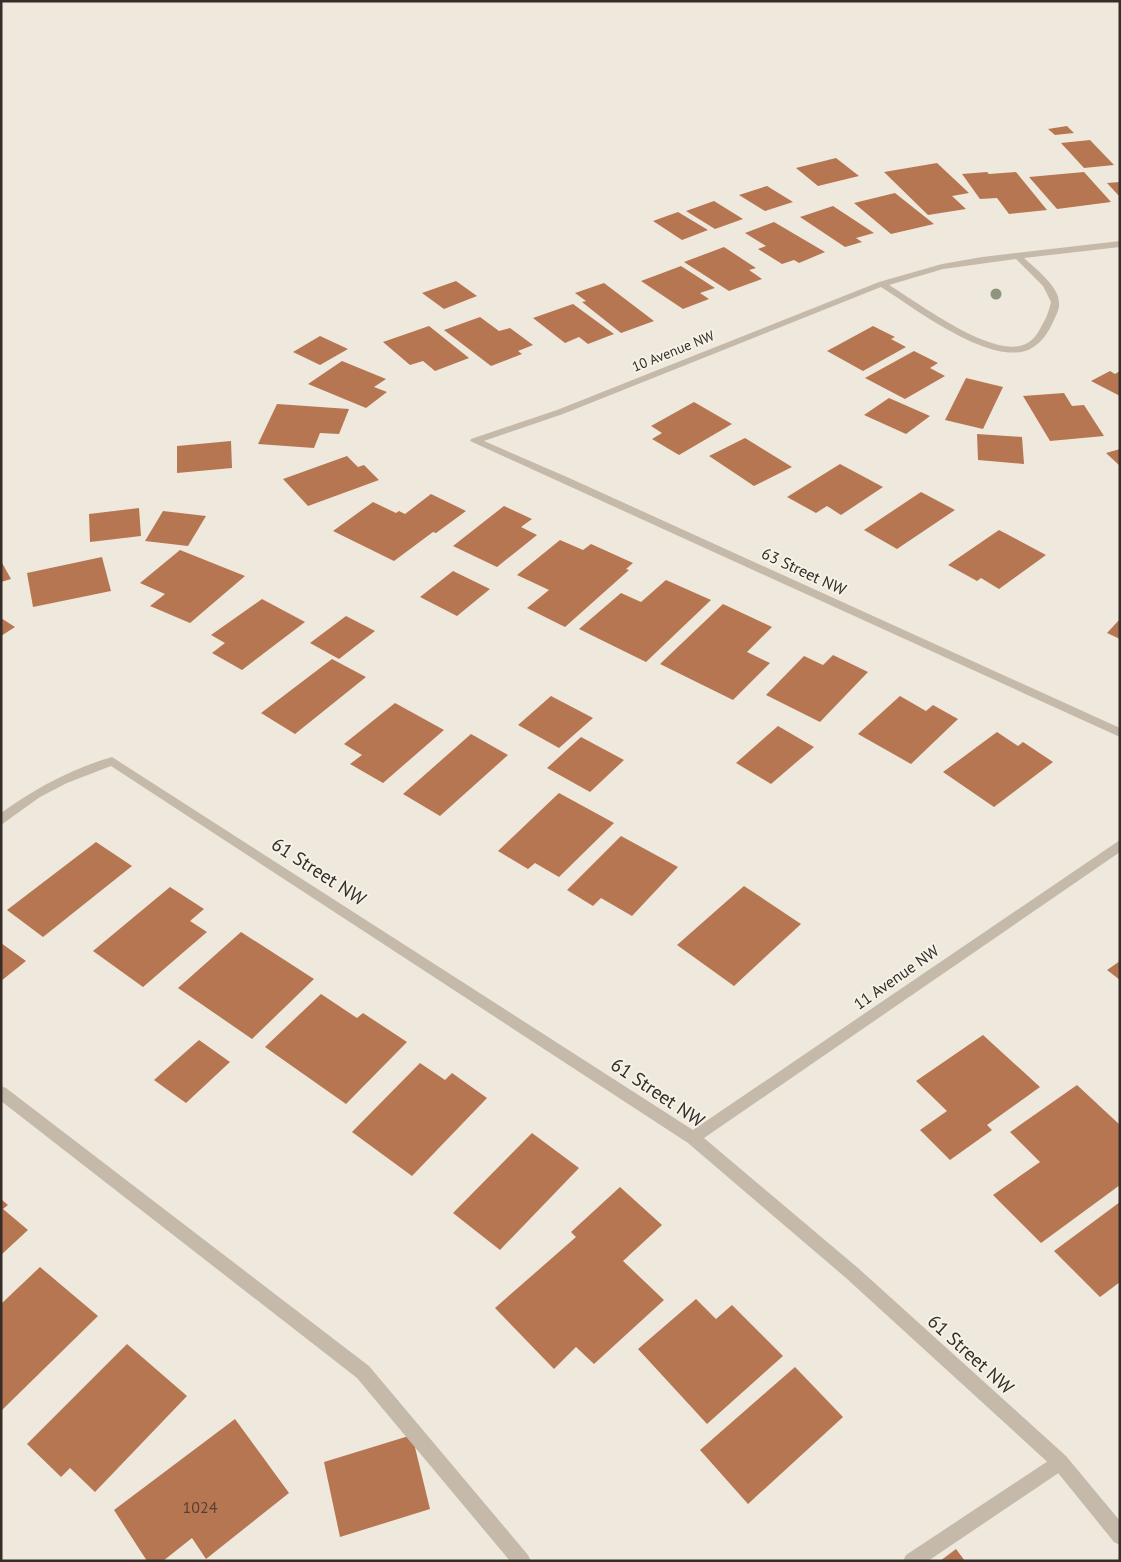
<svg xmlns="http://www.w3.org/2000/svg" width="1121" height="1562" font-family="'PT Sans',sans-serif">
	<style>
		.building { fill: #b77652 }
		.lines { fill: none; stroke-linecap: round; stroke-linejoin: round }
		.lane { fill: #c5baaa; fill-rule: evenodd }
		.street { fill: #c5baaa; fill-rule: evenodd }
		.tree { fill: #8f947d }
		.labels { text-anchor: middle; stroke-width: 4; stroke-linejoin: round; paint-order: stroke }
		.far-street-label { font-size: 14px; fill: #342d28; stroke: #f7f2e8 }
		.street-label { font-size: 16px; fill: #342d28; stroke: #f7f2e8 }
		.near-number-label { font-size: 16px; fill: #553f32 }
		.near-street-label { font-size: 19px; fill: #342d28; stroke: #f7f2e8 }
	</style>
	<rect width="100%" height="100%" fill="#efe8dc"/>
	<path class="building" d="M 1067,126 L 1074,133 L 1055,135 L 1048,129 Z
		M 1090,140 L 1114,165 L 1084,168 L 1061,143 Z
		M 836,158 L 859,176 L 818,186 L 796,168 Z
		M 937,163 L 969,193 L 952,196 L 966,209 L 928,215 L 884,172 Z
		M 987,172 L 989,174 L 1016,172 L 1047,210 L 1009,214 L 997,198 L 980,199 L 962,174 Z
		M 1084,172 L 1111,202 L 1057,209 L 1029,177 Z
		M 1120,182 L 1120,197 L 1107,183 Z
		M 767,186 L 793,202 L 765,211 L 739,195 Z
		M 895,193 L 934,224 L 891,234 L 854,203 Z
		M 714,201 L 743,219 L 715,229 L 686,211 Z
		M 833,206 L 874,233 L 856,238 L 862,242 L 845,247 L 800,217 Z
		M 678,212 L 708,230 L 682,240 L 653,221 Z
		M 774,222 L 825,252 L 799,263 L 794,260 L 782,264 L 758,249 L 766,246 L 745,233 Z
		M 724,247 L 756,268 L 749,270 L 762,279 L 729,291 L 684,262 Z
		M 681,266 L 715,288 L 700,293 L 709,299 L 683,309 L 641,281 Z
		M 456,281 L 477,296 L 444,309 L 422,293 Z
		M 604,283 L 654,321 L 621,333 L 582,302 L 586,301 L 575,293 Z
		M 573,304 L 614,334 L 588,344 L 579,337 L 565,343 L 533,318 Z
		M 480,317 L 499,331 L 510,328 L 533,345 L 518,351 L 522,354 L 491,366 L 444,330 Z
		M 429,326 L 469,358 L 435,371 L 423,361 L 410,365 L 383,342 Z
		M 873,326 L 895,337 L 891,339 L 906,347 L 863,371 L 827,351 Z
		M 320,336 L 348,349 L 320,365 L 293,352 Z
		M 914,351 L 938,363 L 930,368 L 945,376 L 905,399 L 865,378 Z
		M 342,361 L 386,379 L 374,387 L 387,392 L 366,408 L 308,384 Z
		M 1110,371 L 1115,374 L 1120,371 L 1120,396 L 1091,381 Z
		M 966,378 L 1003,387 L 983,429 L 945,420 Z
		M 1064,393 L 1072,406 L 1084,405 L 1104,436 L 1050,441 L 1023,396 Z
		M 889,398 L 930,416 L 906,434 L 864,415 Z
		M 694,402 L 732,424 L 679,455 L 652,439 L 662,433 L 651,426 Z
		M 277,404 L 349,409 L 339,434 L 320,433 L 314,448 L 258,444 Z
		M 977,434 L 1022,437 L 1024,464 L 978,460 Z
		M 745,438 L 792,467 L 754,486 L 709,456 Z
		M 231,441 L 232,468 L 177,473 L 177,446 Z
		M 1120,449 L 1120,466 L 1106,453 Z
		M 347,456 L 358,467 L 364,465 L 379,480 L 308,506 L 283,479 Z
		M 840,464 L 883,487 L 841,515 L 827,506 L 816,513 L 787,497 Z
		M 921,492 L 955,510 L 897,549 L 864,530 Z
		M 431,494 L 466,511 L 436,533 L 433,532 L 394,561 L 333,531 L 373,502 L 396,513 L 399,511 L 405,514 Z
		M 504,506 L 532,519 L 521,527 L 537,535 L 497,567 L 453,546 Z
		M 139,508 L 141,536 L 90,542 L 89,514 Z
		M 163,511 L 206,516 L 188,546 L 145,541 Z
		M 999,530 L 1046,555 L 999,589 L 981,578 L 977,581 L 948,565 Z
		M 560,540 L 583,550 L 591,544 L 633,563 L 626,569 L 629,570 L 565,627 L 527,608 L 549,590 L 517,575 Z
		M 180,550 L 245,576 L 190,623 L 150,606 L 165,594 L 140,583 Z
		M 102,557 L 111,591 L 33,607 L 27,573 Z
		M 1,561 L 11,579 L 1,582 Z
		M 453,571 L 490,589 L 457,616 L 420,597 Z
		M 666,580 L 711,600 L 646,662 L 579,629 L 621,593 L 641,602 Z
		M 262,599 L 305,622 L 242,670 L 212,653 L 225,643 L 211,635 Z
		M 723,604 L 772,627 L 747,652 L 770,663 L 733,700 L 660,664 Z
		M 346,616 L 375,631 L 339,659 L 310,643 Z
		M 1,618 L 15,627 L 1,636 Z
		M 1120,619 L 1120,639 L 1107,633 Z
		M 833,655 L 868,672 L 820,722 L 766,695 L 804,656 L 823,665 Z
		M 332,659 L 366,677 L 295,734 L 261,713 Z
		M 551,696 L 593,718 L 559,748 L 518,725 Z
		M 900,696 L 926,711 L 933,705 L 958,719 L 911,764 L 858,734 Z
		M 395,703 L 444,730 L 383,783 L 350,764 L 362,755 L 344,744 Z
		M 778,726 L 814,747 L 771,784 L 736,763 Z
		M 997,732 L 1018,746 L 1023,742 L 1053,762 L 994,807 L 943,772 Z
		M 471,734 L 508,755 L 440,816 L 403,794 Z
		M 581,737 L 624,760 L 590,792 L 547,768 Z
		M 559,793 L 614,823 L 559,877 L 535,863 L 528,869 L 498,851 Z
		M 621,836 L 678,867 L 632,916 L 601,898 L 593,906 L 567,890 Z
		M 96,842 L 132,866 L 43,937 L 7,910 Z
		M 744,886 L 801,924 L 734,986 L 677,945 Z
		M 170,887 L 204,909 L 190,921 L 207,932 L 143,987 L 93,951 Z
		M 241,932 L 314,979 L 252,1039 L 178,988 Z
		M 1,943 L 26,961 L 1,981 Z
		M 1120,961 L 1120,980 L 1107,970 Z
		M 321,994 L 357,1018 L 363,1013 L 407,1042 L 346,1104 L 265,1047 Z
		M 983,1035 L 1040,1087 L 987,1125 L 992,1130 L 950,1160 L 920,1130 L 947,1111 L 916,1081 Z
		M 199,1040 L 230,1062 L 186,1103 L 154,1080 Z
		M 420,1063 L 445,1080 L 452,1073 L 487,1098 L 412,1176 L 352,1132 Z
		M 1077,1085 L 1120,1125 L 1120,1185 L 1041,1243 L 993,1195 L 1040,1162 L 1010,1132 Z
		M 532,1133 L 579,1168 L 500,1250 L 453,1213 Z
		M 620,1187 L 662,1225 L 623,1261 L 664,1300 L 594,1364 L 576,1347 L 554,1369 L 495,1308 L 576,1237 L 571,1232 Z
		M 1,1199 L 8,1205 L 3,1209 L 28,1230 L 1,1255 Z
		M 1120,1202 L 1120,1282 L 1100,1297 L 1054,1251 Z
		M 40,1267 L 98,1316 L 1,1411 L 1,1304 Z
		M 696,1299 L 716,1319 L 732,1305 L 783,1356 L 707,1424 L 638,1349 Z
		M 127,1344 L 187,1396 L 95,1492 L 70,1468 L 61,1477 L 27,1444 Z
		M 795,1367 L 843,1417 L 748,1504 L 700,1450 Z
		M 235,1419 L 289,1493 L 206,1559 L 192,1538 L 163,1561 L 147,1561 L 114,1510 Z
		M 412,1435 L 430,1509 L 340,1537 L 324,1462 Z
		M 956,1549 L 965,1561 L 940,1561 Z"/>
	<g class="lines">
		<path class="lane" d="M 1,1086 L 6,1088 L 369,1366 L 528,1555 L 531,1561 L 510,1561 L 357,1378 L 1,1101 Z
			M 1060,1453 L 1066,1456 L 1069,1462 L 1066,1468 L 928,1561 L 903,1561 L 906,1555 Z"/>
		<path class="street" d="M 1120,241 L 1120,247 L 1024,258 C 1035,268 1059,287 1059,302 C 1060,309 1056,315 1054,320 C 1048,333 1042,343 1030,349 C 992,368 913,307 881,287 L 563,414 L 484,441 L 567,477 L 1120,728 L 1120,737 L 470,441 L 471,439 L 557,410 L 879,282 L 942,264 L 982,257 ZM 1016,259 L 1043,286 L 1051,302 C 1049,311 1046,319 1041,327 C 1037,335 1032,342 1023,345 C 990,357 917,302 889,285 L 943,269 Z
			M 112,757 L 693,1130 L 1120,840 L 1120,852 L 704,1138 L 858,1268 L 1066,1456 L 1120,1521 L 1120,1545 L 1114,1542 L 1054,1468 L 846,1278 L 688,1143 L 111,766 L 67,783 L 40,797 L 1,825 L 1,813 C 36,788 71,769 112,757 Z"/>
	</g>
	<circle class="tree" cx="996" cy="294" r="5.5"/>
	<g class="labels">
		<g class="far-street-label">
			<text transform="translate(673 351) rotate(-22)" y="5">10 Avenue NW</text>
		</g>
		<g class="street-label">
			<text transform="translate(804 571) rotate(25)" y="6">63 Street NW</text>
			<text transform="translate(896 977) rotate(-35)" y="6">11 Avenue NW</text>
		</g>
		<g class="near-number-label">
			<text x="200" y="1513">1024</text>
		</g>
		<g class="near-street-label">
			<text transform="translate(319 871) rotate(33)" y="7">61 Street NW</text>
			<text transform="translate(658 1092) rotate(34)" y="7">61 Street NW</text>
			<text transform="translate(971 1354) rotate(42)" y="7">61 Street NW</text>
		</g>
	</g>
	<rect width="1121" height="1562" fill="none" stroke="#342d28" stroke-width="5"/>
</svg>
